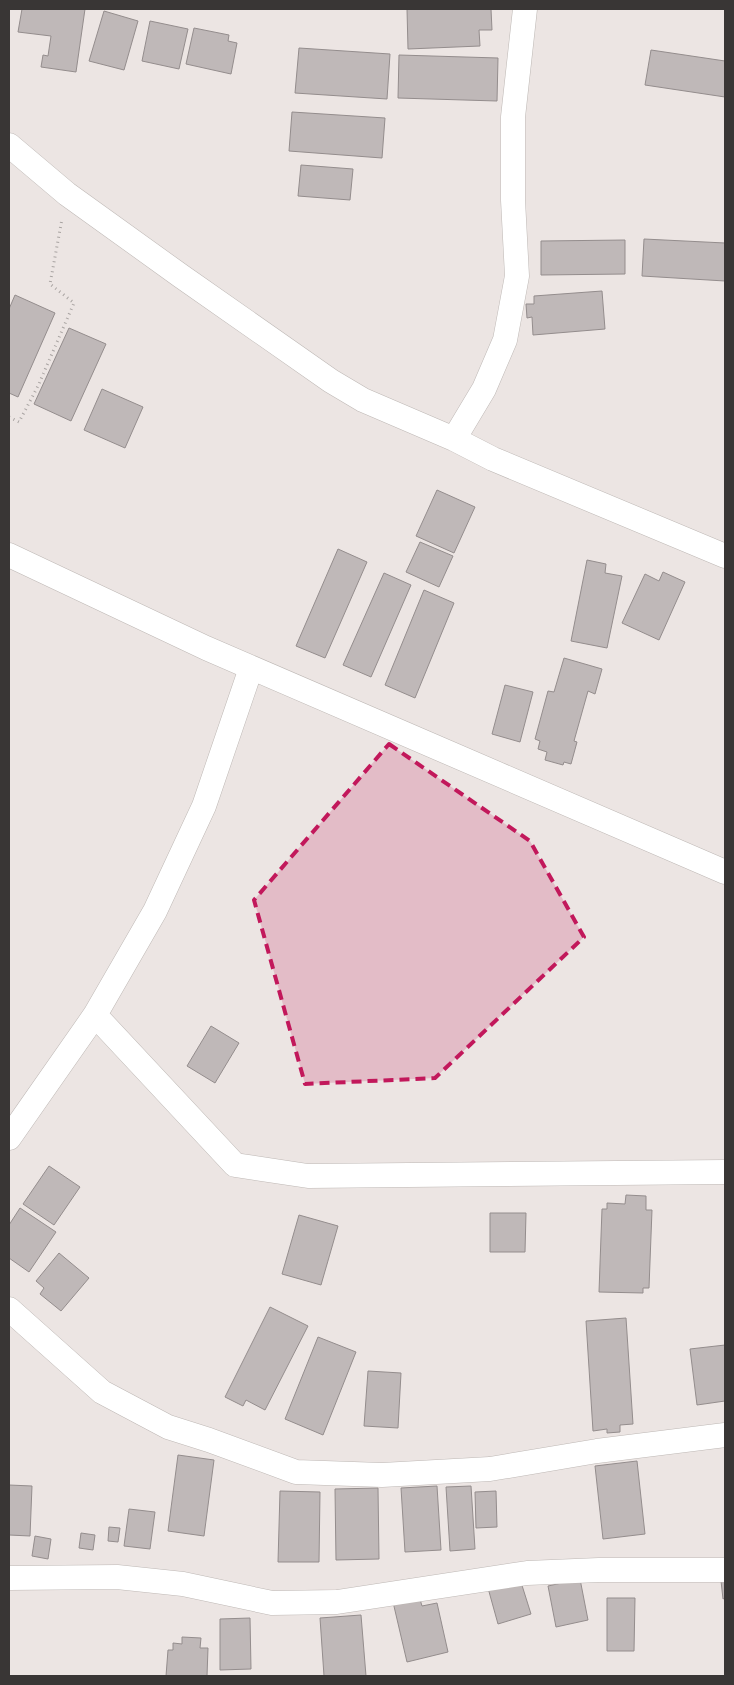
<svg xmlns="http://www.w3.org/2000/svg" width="734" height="1685" font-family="'Nunito Sans',sans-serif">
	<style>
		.building { fill: #bfb8b8; stroke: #948d8d }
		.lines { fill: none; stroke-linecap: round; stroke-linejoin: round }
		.minor-casing { stroke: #beb8b5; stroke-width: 25 }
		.path { stroke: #a9a4a2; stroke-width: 3; stroke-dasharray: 1 4; stroke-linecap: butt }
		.minor { stroke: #fff; stroke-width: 24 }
		.marked { fill: #c2185b; fill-opacity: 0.2; stroke: #c2185b; stroke-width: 4; stroke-dasharray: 10 6; stroke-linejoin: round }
	</style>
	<rect width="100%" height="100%" fill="#ece5e3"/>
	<path class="building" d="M 22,9 L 85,9 L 76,72 L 41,67 L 43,55 L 48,56 L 51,36 L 18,32 Z
		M 407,9 L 491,9 L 492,30 L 479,30 L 480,46 L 408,49 Z
		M 104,11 L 138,21 L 124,70 L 89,61 Z
		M 150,21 L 188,29 L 179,69 L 142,61 Z
		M 194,28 L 229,35 L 228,41 L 237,43 L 231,74 L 186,64 Z
		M 299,48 L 390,54 L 387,99 L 295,93 Z
		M 651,50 L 725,61 L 725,97 L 645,85 Z
		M 399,55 L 498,58 L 497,101 L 398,98 Z
		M 292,112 L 385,118 L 382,158 L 289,151 Z
		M 301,165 L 353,169 L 350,200 L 298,196 Z
		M 644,239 L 725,243 L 725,281 L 642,276 Z
		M 625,240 L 625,274 L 541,275 L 541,241 Z
		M 602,291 L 605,329 L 533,335 L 532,317 L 527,318 L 526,304 L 534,304 L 534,296 Z
		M 15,295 L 55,313 L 18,397 L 9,393 L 9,309 Z
		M 69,328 L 106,344 L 71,421 L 34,404 Z
		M 102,389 L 143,407 L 125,448 L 84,430 Z
		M 437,490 L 475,507 L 454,553 L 416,536 Z
		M 420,542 L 453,556 L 439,587 L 406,572 Z
		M 338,549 L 367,562 L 325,658 L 296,646 Z
		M 587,560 L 606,564 L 605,573 L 622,576 L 607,648 L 571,641 Z
		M 663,572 L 685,582 L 659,640 L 622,623 L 645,574 L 659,581 Z
		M 384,573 L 411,585 L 371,677 L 343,665 Z
		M 424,590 L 454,603 L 415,698 L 385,685 Z
		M 564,658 L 602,669 L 595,694 L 588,691 L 574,741 L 577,742 L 571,764 L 564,762 L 563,765 L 545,760 L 547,752 L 538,749 L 540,741 L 535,739 L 548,691 L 554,692 Z
		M 505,685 L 533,692 L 520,742 L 492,734 Z
		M 211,1026 L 239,1043 L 215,1083 L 187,1066 Z
		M 49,1166 L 80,1187 L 54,1225 L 23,1204 Z
		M 626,1195 L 646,1196 L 646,1210 L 652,1210 L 649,1288 L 643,1288 L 643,1293 L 599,1292 L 602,1209 L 607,1209 L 607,1203 L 625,1204 Z
		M 20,1208 L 56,1232 L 29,1272 L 9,1258 L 9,1225 Z
		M 490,1213 L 526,1213 L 525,1252 L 490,1252 Z
		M 299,1215 L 338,1226 L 321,1285 L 282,1274 Z
		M 59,1253 L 89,1278 L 61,1311 L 40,1294 L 44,1288 L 36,1281 Z
		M 270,1307 L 308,1326 L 265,1410 L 246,1400 L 243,1406 L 225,1397 Z
		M 626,1318 L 633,1424 L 620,1425 L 620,1432 L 607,1433 L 607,1429 L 593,1431 L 586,1321 Z
		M 318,1337 L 356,1352 L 323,1435 L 285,1419 Z
		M 725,1345 L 725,1401 L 697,1405 L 690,1349 Z
		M 368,1371 L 401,1373 L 398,1428 L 364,1426 Z
		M 178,1455 L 214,1460 L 204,1536 L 168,1531 Z
		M 637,1461 L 645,1534 L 603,1539 L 595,1466 Z
		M 9,1485 L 32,1486 L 30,1536 L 9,1535 Z
		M 437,1486 L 441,1550 L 405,1552 L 401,1488 Z
		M 471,1486 L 475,1549 L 450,1551 L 446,1487 Z
		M 378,1488 L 379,1559 L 336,1560 L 335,1489 Z
		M 280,1491 L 320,1492 L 319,1562 L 278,1562 Z
		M 496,1491 L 497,1527 L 476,1528 L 475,1492 Z
		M 129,1509 L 155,1512 L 150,1549 L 124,1546 Z
		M 109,1527 L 120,1528 L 118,1542 L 108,1541 Z
		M 81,1533 L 95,1535 L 93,1550 L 79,1548 Z
		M 35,1536 L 51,1539 L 48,1559 L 32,1556 Z
		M 520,1579 L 531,1614 L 498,1624 L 488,1588 Z
		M 580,1579 L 588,1620 L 556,1627 L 548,1586 Z
		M 725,1580 L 725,1598 L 723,1599 L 721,1581 Z
		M 419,1596 L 422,1606 L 437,1603 L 448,1652 L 407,1662 L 393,1602 Z
		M 607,1598 L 635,1598 L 634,1651 L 607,1651 Z
		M 361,1615 L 366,1676 L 324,1676 L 320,1618 Z
		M 250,1618 L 251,1669 L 220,1670 L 220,1619 Z
		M 182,1637 L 201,1638 L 200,1648 L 208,1648 L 207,1676 L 166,1676 L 168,1650 L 173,1650 L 173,1643 L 182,1644 Z"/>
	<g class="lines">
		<g class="minor-casing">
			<path id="minor" d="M 9,145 L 67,194 L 181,276 L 331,381 L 363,400 L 454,439 L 493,459 L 725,556
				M 454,439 L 484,389 L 505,340 L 517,276 L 513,200 L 513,117 L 525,9
				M 9,555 L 206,648 L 725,872
				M 95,1015 L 235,1165 L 308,1176 L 725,1172
				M 9,1138 L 95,1015 L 155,911 L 204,806 L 251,668
				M 9,1309 L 102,1392 L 168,1427 L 209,1440 L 296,1472 L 382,1475 L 490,1469 L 597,1451 L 725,1435
				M 9,1578 L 117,1577 L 183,1584 L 272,1603 L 337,1602 L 527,1573 L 599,1570 L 725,1570"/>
		</g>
		<path class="path" d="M 9,417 L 19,422 L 38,386 L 74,303 L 50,284 L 62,219"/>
		<use href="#minor" class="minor"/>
	</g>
	<path class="marked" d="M 389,744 L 530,841 L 584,937 L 435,1078 L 305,1084 L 254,900 Z"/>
	<rect width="734" height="1685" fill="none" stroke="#393635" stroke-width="20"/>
</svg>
